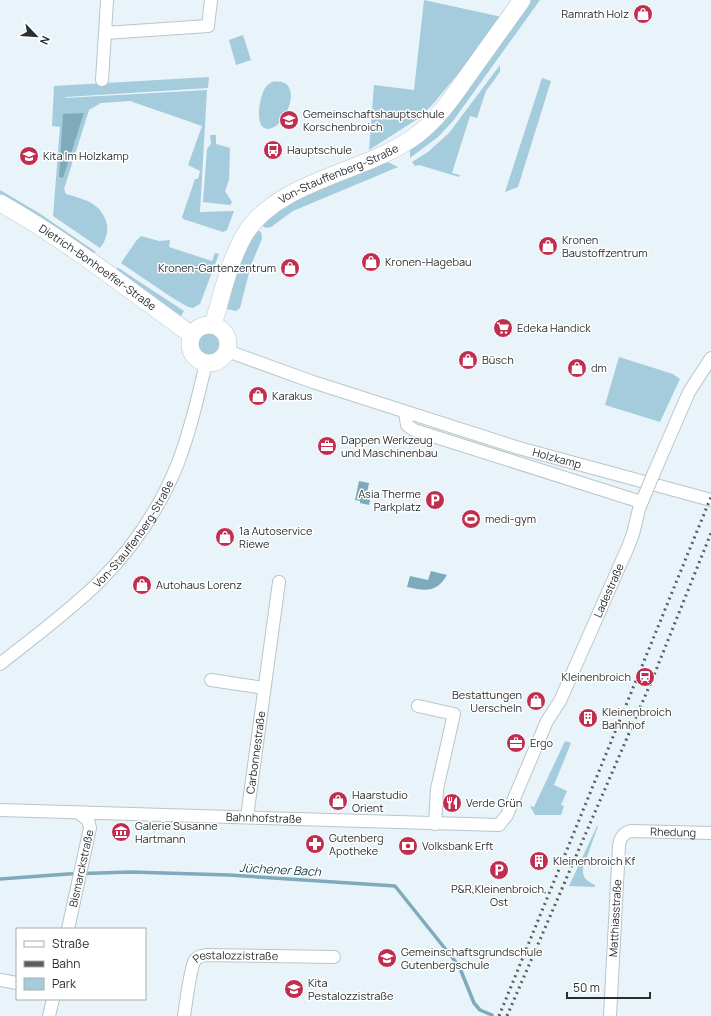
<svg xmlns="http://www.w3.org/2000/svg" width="711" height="1016" font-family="Manrope,sans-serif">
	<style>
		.green { fill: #a4ccdc }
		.water { fill: #7faabb }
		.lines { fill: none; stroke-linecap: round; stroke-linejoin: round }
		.stream { stroke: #7faabb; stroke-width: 3.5 }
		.street-casing { stroke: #bac5ca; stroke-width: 14 }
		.secondary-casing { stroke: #bac5ca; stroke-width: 18 }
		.street { stroke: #fff; stroke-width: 12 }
		.secondary { stroke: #fff; stroke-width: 17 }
		.rail { stroke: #595f61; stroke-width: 3; stroke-dasharray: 2 4; stroke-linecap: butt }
		.street-bridge-casing { stroke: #bac5ca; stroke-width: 14; stroke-linecap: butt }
		.street-bridge { stroke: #fff; stroke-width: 12 }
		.labels { text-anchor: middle; stroke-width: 3; stroke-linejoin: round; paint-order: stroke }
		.poi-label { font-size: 11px; fill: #2a2e30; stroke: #fff; text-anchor: start }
		.street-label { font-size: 11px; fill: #2a2e30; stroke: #fff }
		.water-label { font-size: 12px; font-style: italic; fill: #123946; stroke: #fff }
	</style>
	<rect width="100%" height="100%" fill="#e8f4f9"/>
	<path class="green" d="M 424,0 L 502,17 L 458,74 L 433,104 L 419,118 L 369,150 L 374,85 L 414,90 Z
		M 527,0 L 540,0 L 453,121 L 438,137 L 410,158 L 410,149 Z
		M 243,35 L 251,60 L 236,65 L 229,40 Z
		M 500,65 L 500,72 L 486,91 L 477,118 L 470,116 L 452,173 L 460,175 L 459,177 L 419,165 L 415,166 L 412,162 L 428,152 L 449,133 Z
		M 209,77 L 208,88 L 66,97 L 65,98 L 207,90 L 200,212 L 234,211 L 227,230 L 223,232 L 183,219 L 182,217 L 195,179 L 198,179 L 200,171 L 188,165 L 202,126 L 130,101 L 101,103 L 89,110 L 64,189 L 66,194 C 76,197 90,200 98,208 C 110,221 110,235 100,248 L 53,216 L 60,127 L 52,126 L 54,86 Z
		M 542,78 L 551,81 L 518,187 L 505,192 Z
		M 272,82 C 307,76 286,129 268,129 C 253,129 260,96 265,88 C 267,85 269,84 272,82 Z
		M 210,135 L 216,135 L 216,144 L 230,148 L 229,180 L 225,191 L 232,202 L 230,205 L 203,202 L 207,149 L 211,144 Z
		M 385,162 L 390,163 L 398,167 L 293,211 L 271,227 L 266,228 L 260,224 L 302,195 Z
		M 0,190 L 39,213 L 96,252 L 89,254 L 0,197 Z
		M 256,229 L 261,232 L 262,239 L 251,265 L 240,308 L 236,311 L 227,309 L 238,267 L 245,250 Z
		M 141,236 L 159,241 L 170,240 L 169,247 L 212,261 L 215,253 L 219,254 L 200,304 L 193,308 L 188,307 L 171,297 L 121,263 L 136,241 Z
		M 117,267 L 184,311 L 181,316 L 118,274 Z
		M197 344a12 12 0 1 1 24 0a12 12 0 1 1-24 0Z
		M 619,357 L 673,374 L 680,379 L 660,422 L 605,405 Z
		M 565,741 L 571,743 L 554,785 L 567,791 L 561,805 L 564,806 L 561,815 L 535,815 L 530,806 L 534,807 Z
		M 597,826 L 598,826 L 583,868 C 582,878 587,881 595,885 L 595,887 L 569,886 Z"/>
	<path class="water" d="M 84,113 L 63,178 L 59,177 L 63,114 Z
		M 359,481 L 369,483 L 366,498 L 370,500 L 369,505 L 360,503 L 360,501 L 355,500 Z
		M 431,571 L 447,575 C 437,593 425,591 407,587 L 410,576 L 428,580 Z"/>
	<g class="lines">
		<path class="stream" d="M 0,879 L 68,874 L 131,872 L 229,875 L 395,886 L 459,966 L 474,1003 L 480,1010 L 492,1015"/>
		<g class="street-casing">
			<g id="street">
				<path d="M 107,0 L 105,33 L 208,26 L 211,0"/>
				<path d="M 102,80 L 105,33"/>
				<path id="s1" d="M 227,351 L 313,382 L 519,448 L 711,500"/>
				<path d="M 405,412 L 407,425 L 414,430 L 641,502"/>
				<path d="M 653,475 L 689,392 L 711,358"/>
				<path id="s2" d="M 0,664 C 33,638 68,612 98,583 C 132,549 160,508 178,463 C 190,431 198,397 206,363"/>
				<path d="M 211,680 L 264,688"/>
				<path d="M 418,706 L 454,714 L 437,789 L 435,824"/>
				<path id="s3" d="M 0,810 L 499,825 L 507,815 L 547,721 L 560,701 L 628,547 L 633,534 L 639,509 L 646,492"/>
				<path id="s4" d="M 247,817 L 279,582"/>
				<path id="s5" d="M 68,929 L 90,828 L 88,820 L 79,813"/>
				<path d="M 0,980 L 17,983"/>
				<path d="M 49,1016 L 53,999"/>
				<path id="s6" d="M 184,1016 C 186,1004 190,968 195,960 C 198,956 202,956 206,955 L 334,957"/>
				<path id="s7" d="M 610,1016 L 619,846 C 620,838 623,833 631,831 L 711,833"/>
			</g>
		</g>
		<g class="secondary-casing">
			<g id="secondary">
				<path id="s8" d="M 0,203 C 68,241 129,290 192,335"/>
				<circle cx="209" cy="344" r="19"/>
				<path id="s9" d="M 213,325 C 222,295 229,261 245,234 C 279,179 368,173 418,134 C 439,118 454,95 469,74 C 487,49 504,25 522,0"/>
			</g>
		</g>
		<use href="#street" class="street"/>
		<use href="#secondary" class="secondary"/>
		<path class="rail" d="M 499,1016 L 711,497
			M 507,1016 L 652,680 L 711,533"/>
		<g class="street-bridge-casing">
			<path id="street-bridge" d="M 646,492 L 653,475"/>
		</g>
		<use href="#street-bridge" class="street-bridge"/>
	</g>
	<defs>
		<g id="shop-disc" transform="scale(1)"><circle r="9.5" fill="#bf2e4f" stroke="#fff"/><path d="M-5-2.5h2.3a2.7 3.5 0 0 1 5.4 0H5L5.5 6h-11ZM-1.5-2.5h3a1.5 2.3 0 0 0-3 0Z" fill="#fff"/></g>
		<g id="school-disc" transform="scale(1)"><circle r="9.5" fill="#bf2e4f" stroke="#fff"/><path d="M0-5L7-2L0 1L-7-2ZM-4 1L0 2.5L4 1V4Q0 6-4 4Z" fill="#fff"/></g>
		<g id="bus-disc" transform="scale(1)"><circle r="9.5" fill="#bf2e4f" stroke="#fff"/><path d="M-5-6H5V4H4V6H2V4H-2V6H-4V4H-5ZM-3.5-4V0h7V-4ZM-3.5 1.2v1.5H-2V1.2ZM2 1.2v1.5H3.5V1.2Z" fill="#fff"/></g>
		<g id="supermarket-disc" transform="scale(1)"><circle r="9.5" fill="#bf2e4f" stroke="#fff"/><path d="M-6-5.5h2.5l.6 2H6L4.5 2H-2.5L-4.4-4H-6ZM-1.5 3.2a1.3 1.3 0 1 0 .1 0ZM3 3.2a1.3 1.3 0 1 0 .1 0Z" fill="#fff"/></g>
		<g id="office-disc" transform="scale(1)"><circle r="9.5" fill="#bf2e4f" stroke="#fff"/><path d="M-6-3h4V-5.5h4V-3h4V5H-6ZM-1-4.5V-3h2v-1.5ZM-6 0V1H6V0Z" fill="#fff"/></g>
		<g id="parking-disc" transform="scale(1)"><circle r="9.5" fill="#bf2e4f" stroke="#fff"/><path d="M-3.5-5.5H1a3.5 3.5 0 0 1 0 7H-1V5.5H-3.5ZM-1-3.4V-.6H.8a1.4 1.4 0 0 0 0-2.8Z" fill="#fff"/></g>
		<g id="stadium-disc" transform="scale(1)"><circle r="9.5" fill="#bf2e4f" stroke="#fff"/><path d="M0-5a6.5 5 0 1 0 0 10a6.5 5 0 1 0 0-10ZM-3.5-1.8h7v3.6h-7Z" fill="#fff"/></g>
		<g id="station-disc" transform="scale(1)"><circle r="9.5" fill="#bf2e4f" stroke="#fff"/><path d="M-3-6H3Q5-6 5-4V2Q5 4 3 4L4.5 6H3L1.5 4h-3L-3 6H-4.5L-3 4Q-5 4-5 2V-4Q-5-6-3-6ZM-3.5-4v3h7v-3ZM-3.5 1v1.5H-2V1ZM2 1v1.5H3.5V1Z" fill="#fff"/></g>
		<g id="building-disc" transform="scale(1)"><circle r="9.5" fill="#bf2e4f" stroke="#fff"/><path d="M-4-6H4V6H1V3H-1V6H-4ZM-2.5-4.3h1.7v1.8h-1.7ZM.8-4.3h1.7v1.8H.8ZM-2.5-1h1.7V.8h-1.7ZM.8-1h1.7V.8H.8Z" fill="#fff"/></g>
		<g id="restaurant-disc" transform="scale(1)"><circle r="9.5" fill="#bf2e4f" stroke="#fff"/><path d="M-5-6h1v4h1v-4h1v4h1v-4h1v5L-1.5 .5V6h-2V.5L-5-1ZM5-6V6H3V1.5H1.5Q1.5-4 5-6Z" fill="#fff"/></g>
		<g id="museum-disc" transform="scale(1)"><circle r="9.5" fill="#bf2e4f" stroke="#fff"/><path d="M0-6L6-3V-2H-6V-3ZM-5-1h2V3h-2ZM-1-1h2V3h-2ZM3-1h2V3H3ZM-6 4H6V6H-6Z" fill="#fff"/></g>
		<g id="pharmacy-disc" transform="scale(1)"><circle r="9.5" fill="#bf2e4f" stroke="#fff"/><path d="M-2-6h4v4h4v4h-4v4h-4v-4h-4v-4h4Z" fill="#fff"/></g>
		<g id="bank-disc" transform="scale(1)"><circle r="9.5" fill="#bf2e4f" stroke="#fff"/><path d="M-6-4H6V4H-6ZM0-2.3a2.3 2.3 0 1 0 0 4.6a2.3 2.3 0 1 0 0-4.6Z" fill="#fff"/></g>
	</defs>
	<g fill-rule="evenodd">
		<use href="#shop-disc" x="643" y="14"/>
		<use href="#school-disc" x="289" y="120"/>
		<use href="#bus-disc" x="273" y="150"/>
		<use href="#school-disc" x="29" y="156"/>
		<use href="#shop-disc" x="548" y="246"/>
		<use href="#shop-disc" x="371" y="262"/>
		<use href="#shop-disc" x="290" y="268"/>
		<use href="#supermarket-disc" x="503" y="328"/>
		<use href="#shop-disc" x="468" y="360"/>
		<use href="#shop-disc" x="577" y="368"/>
		<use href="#shop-disc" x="258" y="396"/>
		<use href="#office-disc" x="327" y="446"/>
		<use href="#parking-disc" x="435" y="500"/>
		<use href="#stadium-disc" x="471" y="519"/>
		<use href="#shop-disc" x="225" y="537"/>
		<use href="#shop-disc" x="142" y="585"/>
		<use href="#station-disc" x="645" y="677"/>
		<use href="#shop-disc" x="536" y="701"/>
		<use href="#building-disc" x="588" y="718"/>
		<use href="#office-disc" x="516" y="743"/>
		<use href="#shop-disc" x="338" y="801"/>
		<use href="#restaurant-disc" x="452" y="803"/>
		<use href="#museum-disc" x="121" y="832"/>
		<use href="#pharmacy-disc" x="315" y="844"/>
		<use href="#bank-disc" x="408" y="846"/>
		<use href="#building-disc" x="539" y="861"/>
		<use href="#parking-disc" x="499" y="870"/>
		<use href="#school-disc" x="387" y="958"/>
		<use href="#school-disc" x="294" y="989"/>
	</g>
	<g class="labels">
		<g class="poi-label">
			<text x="629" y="18" text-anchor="end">Ramrath Holz</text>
			<text x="303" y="118">Gemeinschaftshauptschule<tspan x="303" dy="13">Korschenbroich</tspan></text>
			<text x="287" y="154">Hauptschule</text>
			<text x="43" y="160">Kita Im Holzkamp</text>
			<text x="562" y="244">Kronen<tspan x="562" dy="13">Baustoffzentrum</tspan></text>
			<text x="385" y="266">Kronen-Hagebau</text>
			<text x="276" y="272" text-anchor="end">Kronen-Gartenzentrum</text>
			<text x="517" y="332">Edeka Handick</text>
			<text x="482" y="364">Büsch</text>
			<text x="591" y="372">dm</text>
			<text x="272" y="400">Karakus</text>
			<text x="341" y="444">Dappen Werkzeug<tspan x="341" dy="13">und Maschinenbau</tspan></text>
			<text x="421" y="498" text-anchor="end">Asia Therme<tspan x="421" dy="13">Parkplatz</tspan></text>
			<text x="485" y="523">medi-gym</text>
			<text x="239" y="535">1a Autoservice<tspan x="239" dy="13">Riewe</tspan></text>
			<text x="156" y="589">Autohaus Lorenz</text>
			<text x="631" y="681" text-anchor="end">Kleinenbroich</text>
			<text x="522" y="699" text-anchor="end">Bestattungen<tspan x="522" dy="13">Uerscheln</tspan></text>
			<text x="602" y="716">Kleinenbroich<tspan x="602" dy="13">Bahnhof</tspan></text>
			<text x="530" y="747">Ergo</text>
			<text x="352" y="799">Haarstudio<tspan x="352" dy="13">Orient</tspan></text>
			<text x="466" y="807">Verde Grün</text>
			<text x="135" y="830">Galerie Susanne<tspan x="135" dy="13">Hartmann</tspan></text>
			<text x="329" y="842">Gutenberg<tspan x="329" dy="13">Apotheke</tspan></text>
			<text x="422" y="850">Volksbank Erft</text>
			<text x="553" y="865">Kleinenbroich Kf</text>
			<text x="499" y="893" text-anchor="middle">P&amp;R,Kleinenbroich,<tspan x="499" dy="13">Ost</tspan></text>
			<text x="401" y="956">Gemeinschaftsgrundschule<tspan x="401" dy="13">Gutenbergschule</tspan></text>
			<text x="308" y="987">Kita<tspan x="308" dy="13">Pestalozzistraße</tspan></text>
		</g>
		<g class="street-label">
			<text dy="4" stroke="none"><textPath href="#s9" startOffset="210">Von-Stauffenberg-Straße</textPath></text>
			<text dy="4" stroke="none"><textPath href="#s8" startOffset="117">Dietrich-Bonhoeffer-Straße</textPath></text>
			<text dy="4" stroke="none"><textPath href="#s1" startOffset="347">Holzkamp</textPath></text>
			<text dy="4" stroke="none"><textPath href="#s2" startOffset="188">Von-Stauffenberg-Straße</textPath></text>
			<text dy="4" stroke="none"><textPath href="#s3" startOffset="759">Ladestraße</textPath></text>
			<text dy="4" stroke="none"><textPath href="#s4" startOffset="65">Carbonnestraße</textPath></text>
			<text dy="4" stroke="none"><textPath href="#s3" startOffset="264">Bahnhofstraße</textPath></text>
			<text dy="4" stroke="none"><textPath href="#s7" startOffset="233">Rhedung</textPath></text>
			<text dy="4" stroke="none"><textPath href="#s5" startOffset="62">Bismarckstraße</textPath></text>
			<text dy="4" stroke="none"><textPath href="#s7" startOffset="98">Matthiasstraße</textPath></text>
			<text dy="4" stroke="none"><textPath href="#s6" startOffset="99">Pestalozzistraße</textPath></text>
		</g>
		<g class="water-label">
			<text transform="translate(280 870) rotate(3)" y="4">Jüchener Bach</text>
		</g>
	</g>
	<rect x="16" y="928" width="130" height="72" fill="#ffffff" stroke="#aaabac"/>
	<rect x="24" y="941" width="20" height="6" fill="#ffffff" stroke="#aaabac"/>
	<text x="52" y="948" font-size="12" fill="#2a2e30">Straße</text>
	<rect x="24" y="961" width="20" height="6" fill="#595f61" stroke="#aaabac"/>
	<text x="52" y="968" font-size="12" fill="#2a2e30">Bahn</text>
	<rect x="24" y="978" width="20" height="12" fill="#a4ccdc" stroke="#aaabac"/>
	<text x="52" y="988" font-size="12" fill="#2a2e30">Park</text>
	<g transform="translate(36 36) rotate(115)" stroke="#ffffff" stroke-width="3" paint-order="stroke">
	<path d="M0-3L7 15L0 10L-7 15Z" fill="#2a2e30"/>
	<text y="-6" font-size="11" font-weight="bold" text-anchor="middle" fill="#2a2e30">N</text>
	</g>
	<path d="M567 992v6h83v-6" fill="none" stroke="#2a2e30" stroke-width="2"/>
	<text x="573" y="992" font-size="12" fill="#2a2e30" stroke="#ffffff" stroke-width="3" paint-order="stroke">50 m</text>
</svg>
